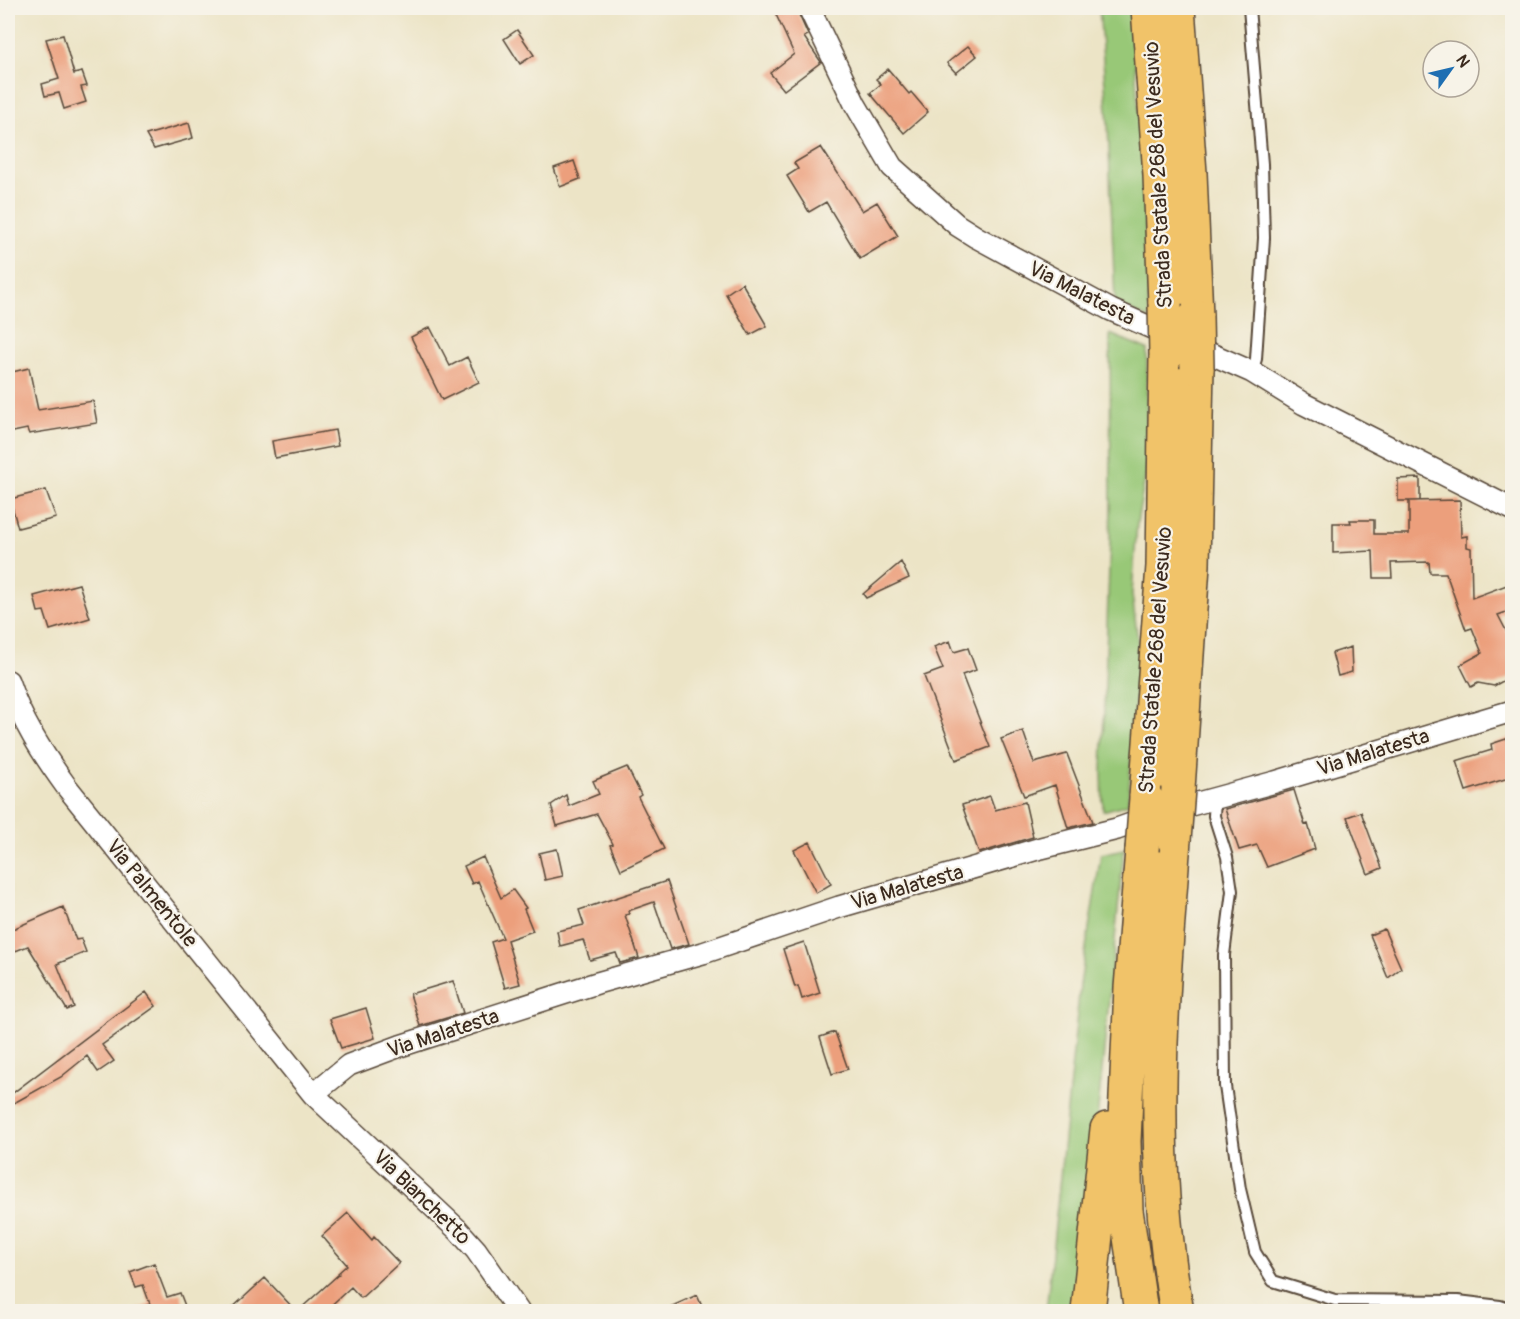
<svg xmlns="http://www.w3.org/2000/svg" width="1520" height="1319" font-family="Pangolin,sans-serif">
	<style>
		.green { fill: #98c877; stroke: #6a794a; stroke-width: 1.5 }
		.building { fill: #ec9f7b }
		.lines { fill: none; stroke-linecap: round; stroke-linejoin: round }
		.lane-casing { stroke: #564637; stroke-width: 14 }
		.street-casing { stroke: #564637; stroke-width: 24 }
		.highway-casing { stroke: #564637; stroke-width: 36 }
		.lane { stroke: #fff; stroke-width: 10 }
		.street { stroke: #fff; stroke-width: 21 }
		.highway { stroke: #f1c369; stroke-width: 33 }
		.highway-bridge-casing { stroke: #564637; stroke-width: 36; stroke-linecap: butt }
		.highway-bridge { stroke: #f1c369; stroke-width: 33 }
		.labels { text-anchor: middle; stroke-width: 4.5; stroke-linejoin: round; paint-order: stroke }
		.street-label { font-size: 21px; fill: #3b2a1e; stroke: #f7f3e8 }
	</style>
	<rect width="100%" height="100%" fill="#f7f3e8"/>
	<filter id="ink" filterUnits="userSpaceOnUse"><feTurbulence type="fractalNoise" baseFrequency=".0167" numOctaves="2"/><feDisplacementMap in="SourceGraphic" scale="12" xChannelSelector="R" yChannelSelector="G"/><feConvolveMatrix kernelMatrix="1 2 1 2 8 2 1 2 1" color-interpolation-filters="sRGB"/></filter>
	<filter id="wash" filterUnits="userSpaceOnUse"><feTurbulence type="fractalNoise" baseFrequency=".008" numOctaves="4" result="noise"/><feDisplacementMap in="SourceGraphic" scale="24" xChannelSelector="R" yChannelSelector="G"/><feGaussianBlur stdDeviation="1.35" result="paint"/><feColorMatrix in="noise" values="0 0 0 0 0 0 0 0 0 0 0 0 0 0 0 0 0 1.4 0 .05"/><feComposite in="paint" operator="in"/></filter>
	<g filter="url(#wash)">
		<rect width="100%" height="100%" fill="#ece4c6"/>
		<path class="green" d="M 1099,8 L 1131,8 L 1143,172 L 1149,319 L 1115,303 L 1108,124 Z
			M 1110,334 L 1147,349 L 1146,473 L 1137,523 L 1132,594 L 1139,649 L 1128,804 L 1103,811 L 1102,772 L 1111,509 Z
			M 1124,849 L 1078,1311 L 1046,1312 L 1080,985 L 1101,854 Z"/>
		<g id="blocks">
			<path class="building" d="M 773,8 L 796,8 L 808,35 L 804,37 L 821,62 L 784,90 L 770,73 L 794,54 Z
				M 517,30 L 534,55 L 520,64 L 504,39 Z
				M 63,35 L 74,74 L 82,72 L 87,86 L 81,87 L 86,102 L 64,109 L 59,93 L 45,96 L 42,84 L 59,79 L 46,39 Z
				M 968,46 L 977,56 L 956,73 L 947,63 Z
				M 888,69 L 909,94 L 911,92 L 928,112 L 904,133 L 870,93 L 881,84 L 876,79 Z
				M 189,123 L 193,138 L 154,149 L 146,135 Z
				M 821,147 L 862,211 L 877,202 L 898,236 L 860,259 L 826,202 L 809,212 L 787,176 L 798,169 L 794,163 Z
				M 574,161 L 580,179 L 560,187 L 554,168 Z
				M 742,283 L 767,326 L 750,335 L 726,294 Z
				M 430,327 L 450,366 L 467,357 L 479,382 L 442,400 L 411,337 Z
				M 29,368 L 38,410 L 93,401 L 97,423 L 29,434 L 27,429 L 8,433 L 8,373 Z
				M 335,430 L 338,446 L 275,458 L 272,441 Z
				M 1420,478 L 1420,501 L 1398,501 L 1398,479 Z
				M 46,490 L 56,518 L 18,528 L 10,499 Z
				M 1460,500 L 1461,537 L 1467,536 L 1467,547 L 1471,548 L 1472,598 L 1512,583 L 1512,610 L 1498,615 L 1512,642 L 1512,676 L 1494,686 L 1478,683 L 1471,687 L 1460,665 L 1482,653 L 1472,628 L 1466,630 L 1446,573 L 1430,573 L 1429,562 L 1391,563 L 1392,578 L 1374,578 L 1373,551 L 1333,553 L 1333,523 L 1351,523 L 1350,520 L 1374,520 L 1374,534 L 1409,534 L 1409,501 Z
				M 901,562 L 909,578 L 866,598 L 863,594 Z
				M 79,584 L 90,618 L 50,630 L 44,611 L 38,612 L 34,596 Z
				M 950,641 L 954,652 L 968,648 L 976,670 L 962,675 L 990,747 L 956,760 L 924,676 L 943,669 L 934,647 Z
				M 1351,647 L 1352,672 L 1338,676 L 1332,653 Z
				M 1023,731 L 1034,763 L 1067,754 L 1093,822 L 1068,828 L 1055,785 L 1024,796 L 1001,739 Z
				M 1512,737 L 1512,777 L 1466,791 L 1456,761 L 1492,750 L 1491,744 Z
				M 627,767 L 641,795 L 638,797 L 664,849 L 621,870 L 610,845 L 613,844 L 597,814 L 557,826 L 551,805 L 566,795 L 569,806 L 599,794 L 593,781 Z
				M 1294,790 L 1305,825 L 1308,824 L 1315,849 L 1267,867 L 1257,845 L 1239,850 L 1225,809 Z
				M 990,796 L 995,810 L 1025,802 L 1033,837 L 979,853 L 962,805 Z
				M 1361,812 L 1382,868 L 1368,874 L 1347,817 Z
				M 810,842 L 831,884 L 816,893 L 794,850 Z
				M 557,849 L 563,876 L 545,880 L 539,853 Z
				M 483,857 L 501,898 L 513,890 L 526,908 L 524,909 L 533,931 L 507,940 L 520,984 L 505,988 L 491,942 L 503,938 L 478,881 L 472,884 L 464,866 Z
				M 667,881 L 689,944 L 670,949 L 654,902 L 628,911 L 629,914 L 625,915 L 639,958 L 620,963 L 616,953 L 590,960 L 583,940 L 560,946 L 557,931 L 584,925 L 579,910 Z
				M 63,907 L 76,940 L 81,939 L 86,952 L 57,964 L 74,1007 L 67,1010 L 28,946 L 8,954 L 8,931 Z
				M 1384,929 L 1401,968 L 1388,978 L 1370,935 Z
				M 804,942 L 820,993 L 802,999 L 798,986 L 795,987 L 783,949 Z
				M 453,981 L 463,1013 L 420,1026 L 410,994 Z
				M 146,992 L 156,1006 L 102,1045 L 114,1061 L 98,1072 L 87,1056 L 61,1077 L 14,1103 L 9,1096 Z
				M 366,1008 L 375,1038 L 341,1048 L 330,1019 Z
				M 835,1032 L 848,1069 L 832,1074 L 820,1037 Z
				M 348,1213 L 372,1240 L 374,1237 L 399,1263 L 361,1298 L 351,1287 L 325,1311 L 298,1311 L 339,1274 L 338,1273 L 347,1265 L 322,1236 Z
				M 154,1263 L 167,1297 L 180,1293 L 187,1311 L 134,1311 L 150,1304 L 143,1285 L 136,1287 L 130,1272 Z
				M 265,1278 L 296,1311 L 229,1311 Z
				M 697,1295 L 704,1311 L 661,1311 Z"/>
		</g>
	</g>
	<g filter="url(#ink)">
		<use href="#blocks" fill-opacity="0" stroke="#564637" stroke-width="1.5"/>
		<g class="lines">
			<g class="lane-casing">
				<path id="lane" d="M 1249,8 L 1262,164 L 1264,238 L 1256,359 L 1252,372
					M 1215,798 L 1214,816 L 1227,857 L 1232,891 L 1224,955 L 1225,1086 L 1240,1189 L 1255,1252 L 1273,1281 L 1335,1300 L 1458,1301 L 1500,1306 L 1512,1310"/>
			</g>
			<g class="street-casing">
				<path id="street" d="M 809,8 L 855,104 L 892,167 L 957,225 L 976,237 L 1111,310 L 1252,372 L 1304,404 L 1512,509
					M 8,681 C 21,720 42,753 66,786 L 313,1094 L 458,1230 L 476,1250 L 519,1312
					M 313,1094 L 349,1065 L 400,1046 L 597,983 L 703,953 L 839,907 L 1041,848 L 1117,829 L 1165,812 L 1275,782 L 1512,711"/>
			</g>
			<g class="highway-casing">
				<path id="highway" d="M 1148,8 L 1160,175 L 1165,304
					M 1178,8 L 1190,173 L 1196,316
					M 1178,789 L 1193,565 L 1197,368
					M 1146,798 L 1163,566 L 1166,356
					M 1174,840 C 1162,1000 1148,1152 1177,1312
					M 1088,1312 L 1107,1129
					M 1141,1312 L 1126,1210 L 1124,1141 L 1131,988 L 1142,850"/>
			</g>
			<use href="#lane" class="lane"/>
			<use href="#street" class="street"/>
			<use href="#highway" class="highway"/>
			<g class="highway-bridge-casing">
				<path id="highway-bridge" d="M 1165,304 L 1166,356
					M 1196,316 L 1197,368
					M 1174,840 L 1178,789
					M 1142,850 L 1146,798"/>
			</g>
			<use href="#highway-bridge" class="highway-bridge"/>
		</g>
	</g>
	<g class="labels">
		<g class="street-label">
			<text transform="translate(1158 175) rotate(-93)" y="7">Strada Statale 268 del Vesuvio</text>
			<text transform="translate(1082 293) rotate(27)" y="7">Via Malatesta</text>
			<text transform="translate(1155 660) rotate(-86)" y="7">Strada Statale 268 del Vesuvio</text>
			<text transform="translate(1373 752) rotate(-17)" y="7">Via Malatesta</text>
			<text transform="translate(907 887) rotate(-16)" y="7">Via Malatesta</text>
			<text transform="translate(152 893) rotate(51)" y="7">Via Palmentole</text>
			<text transform="translate(443 1033) rotate(-18)" y="7">Via Malatesta</text>
			<text transform="translate(422 1197) rotate(44)" y="7">Via Bianchetto</text>
		</g>
	</g>
	<rect width="1520" height="1319" fill="none" stroke="#f7f3e8" stroke-width="30"/>
	<g transform="translate(1451 69) rotate(56)"><circle r="28" fill="#f7f3e8" stroke="#aca397" stroke-width="1.5"/>
	<path d="M0-4.5L10 22L0 15L-10 22Z" fill="#1f6fb2"/>
	<text y="-9" font-size="16" font-weight="bold" text-anchor="middle" fill="#3b2a1e">N</text>
	</g>
</svg>
